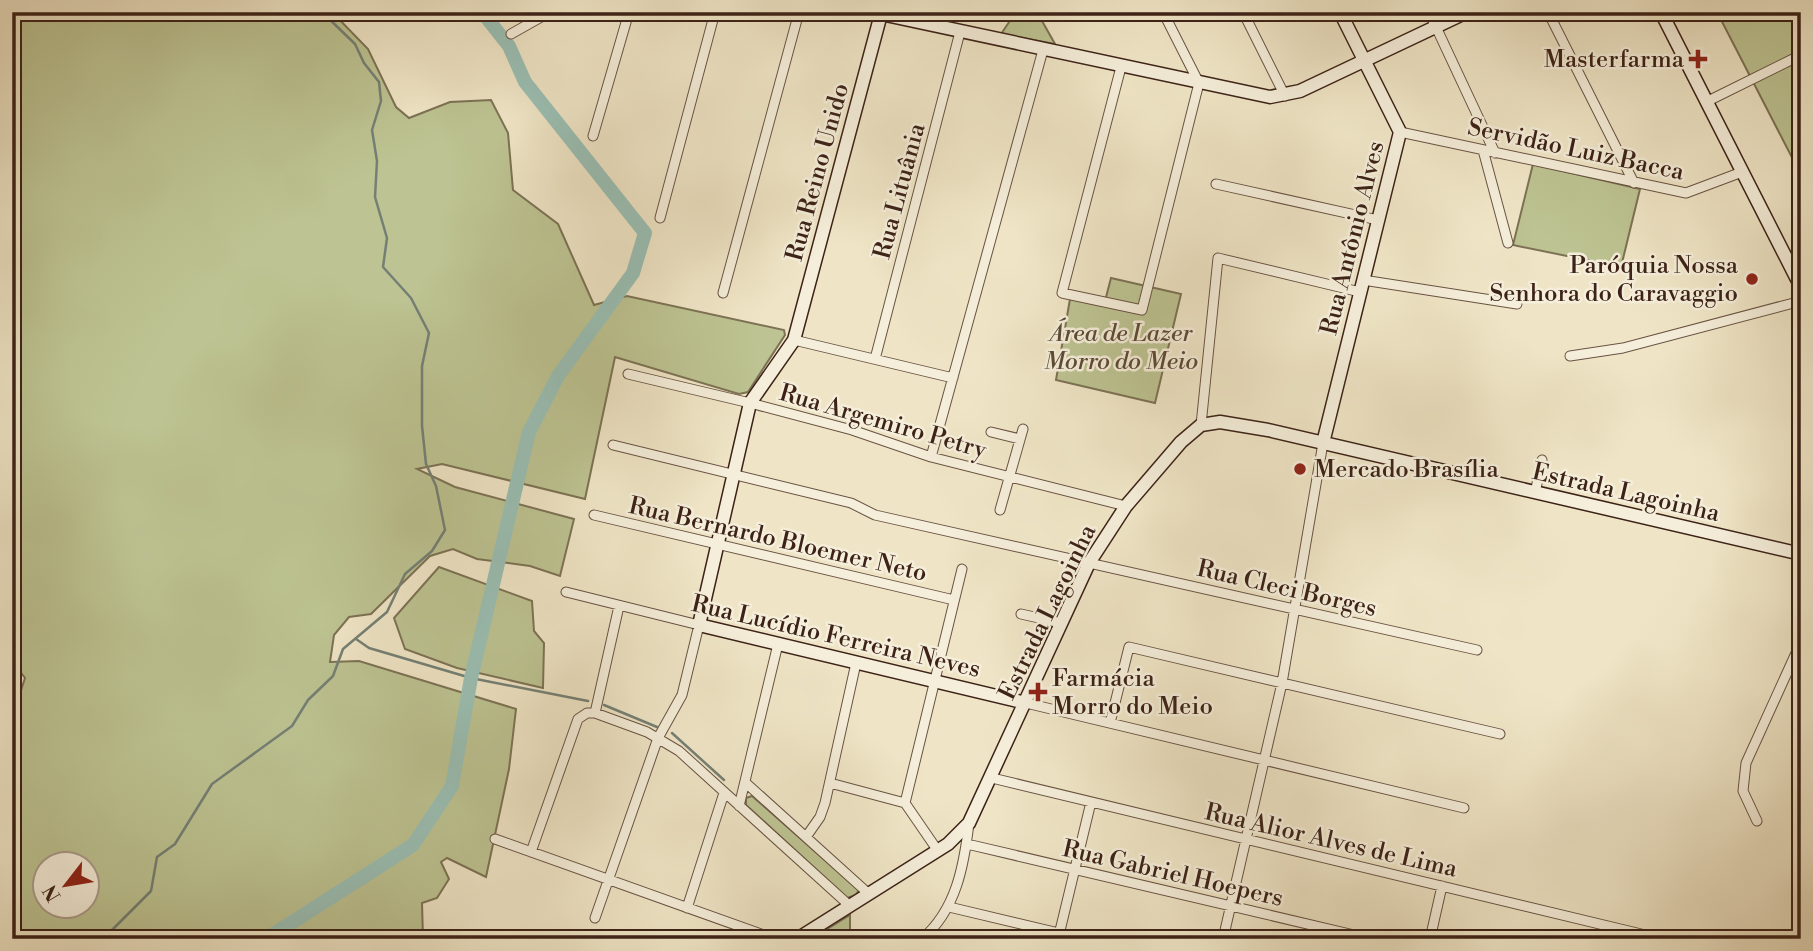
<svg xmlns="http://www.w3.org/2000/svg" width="1813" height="951" font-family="'Libre Bodoni',serif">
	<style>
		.green { fill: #bdc392; stroke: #7c7254; stroke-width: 2; fill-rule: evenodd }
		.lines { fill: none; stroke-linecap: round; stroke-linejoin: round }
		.stream { stroke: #748075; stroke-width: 2.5 }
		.river { stroke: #9abfb4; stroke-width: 14 }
		.street-casing { stroke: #695343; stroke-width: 11 }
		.secondary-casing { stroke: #3c2217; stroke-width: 15 }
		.street { stroke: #f5eeda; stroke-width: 9 }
		.secondary { stroke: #f5eeda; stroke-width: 12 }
		.poi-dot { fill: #8f2418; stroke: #f5eeda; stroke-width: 2.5 }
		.labels { text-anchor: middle; stroke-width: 5; stroke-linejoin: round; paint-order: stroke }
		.poi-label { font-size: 24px; fill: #3c2217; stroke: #f5eeda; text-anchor: end }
		.street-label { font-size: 24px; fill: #3c2217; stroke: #f5eeda }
		.park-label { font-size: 24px; font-style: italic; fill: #5c4a36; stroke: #f5eeda }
	</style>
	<rect width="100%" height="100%" fill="#efe5c6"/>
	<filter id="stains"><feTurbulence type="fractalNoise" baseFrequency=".00286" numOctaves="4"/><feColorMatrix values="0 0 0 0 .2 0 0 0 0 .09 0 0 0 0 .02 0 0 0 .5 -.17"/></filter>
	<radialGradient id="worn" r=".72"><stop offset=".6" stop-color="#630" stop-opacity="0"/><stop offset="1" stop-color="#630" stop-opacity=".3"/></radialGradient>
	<path class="green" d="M 12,12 L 332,12 L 368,49 L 396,107 L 409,118 L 450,102 L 491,100 L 508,133 L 513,190 L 558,224 L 594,305 L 627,296 L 784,330 L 785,335 L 748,392 L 739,394 L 615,357 L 585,499 L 442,464 L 417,469 L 455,487 L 574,519 L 560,576 L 530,566 L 477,559 L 453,549 L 430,556 L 371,614 L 349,617 L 334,635 L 330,662 L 359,661 L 516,709 L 509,769 L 486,877 L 447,858 L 441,862 L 449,879 L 437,898 L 422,903 L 423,939 L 12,939 L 12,718 L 25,678 L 12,661 ZM 46,864 L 88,864 L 88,906 L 46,906 Z
		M 1016,12 L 1037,12 L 1055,44 L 1001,34 Z
		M 1717,12 L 1801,12 L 1801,175 Z
		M 1533,164 L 1640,189 L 1621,267 L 1513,245 Z
		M 1111,278 L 1181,294 L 1155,403 L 1056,380 L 1070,299 L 1104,305 Z
		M 439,567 L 532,601 L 534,631 L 544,643 L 543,688 L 457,668 L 405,649 L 394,618 Z
		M 752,796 L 859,890 L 856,895 L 847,898 L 746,805 L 746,798 Z
		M 850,915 L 850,939 L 811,939 Z"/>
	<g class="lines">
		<path class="stream" d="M 356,639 L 369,648 L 471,678 L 588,701
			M 604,705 L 657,727
			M 672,733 L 724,780
			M 110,939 L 111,931 L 151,891 L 157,857 L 175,844 L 212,784 L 292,726 L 308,700 L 333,676 L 343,649 L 387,612 L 405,574 L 432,551 L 445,530 L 436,486 L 426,464 L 422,426 L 422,366 L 429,333 L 411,298 L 383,267 L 387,238 L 375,197 L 377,161 L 372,130 L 381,101 L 379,82 L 364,63 L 355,44 L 322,12"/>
		<path class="river" d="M 266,939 L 413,845 L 452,786 L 471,678 L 529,432 L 558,376 L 633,273 L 645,233 L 525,82 L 509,46 L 482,12"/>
		<g class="street-casing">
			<path id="street" d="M 1243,12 L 1285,96
				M 1429,12 L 1495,153
				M 1548,12 L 1634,183
				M 511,34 L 550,12
				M 1121,67 L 1062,293 L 1142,310 L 1199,83 L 1163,12
				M 1706,102 L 1801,55
				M 1400,132 L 1686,193 L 1742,172
				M 593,136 L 629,12
				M 1483,150 L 1508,243
				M 1216,184 L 1378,220
				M 660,218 L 715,12
				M 1790,266 L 1801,260
				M 1363,280 L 1517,304
				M 723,293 L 799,12
				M 794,340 L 953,378
				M 1570,356 L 1623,348 L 1801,301
				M 875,359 L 960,32
				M 628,374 L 750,403 L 852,430 L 931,457 L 1126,506
				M 1201,425 L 1218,258 L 1360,292
				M 991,432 L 1020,439
				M 613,445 L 851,503 L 875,515 L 1477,650
				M 931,457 L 1043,50
				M 1535,493 L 1542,460
				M 1000,510 L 1023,429
				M 594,515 L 954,600
				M 566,592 L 699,625 L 682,695 L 658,738 L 595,918
				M 1021,614 L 1061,623
				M 1026,703 L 1464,808
				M 595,713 L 619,606
				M 1110,723 L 1129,647 L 1500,734
				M 992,778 L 1662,939
				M 830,783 L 905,803 L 938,851
				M 747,784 L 869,894
				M 905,803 L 962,569
				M 739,806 L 778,644
				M 1757,821 L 1743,791 L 1746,763 L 1801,642
				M 806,837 L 820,817 L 825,803 L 856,663
				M 495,839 L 775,939
				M 967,844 L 1371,939
				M 531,852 L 578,719 L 587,713 L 595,713 L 647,732 L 679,751 L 850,906
				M 949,907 L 1084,939
				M 687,908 L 724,793
				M 519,935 L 529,939
				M 922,939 C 956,910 964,866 969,823
				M 1058,939 L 1091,802
				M 1223,939 L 1282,683 L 1323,443
				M 1430,939 L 1442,886"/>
		</g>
		<g class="secondary-casing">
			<path id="secondary" d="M 1661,12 L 1801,287
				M 1323,443 L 1400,132 L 1340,12
				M 1026,703 L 699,625 L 750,403 L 794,340 L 881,14 L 1270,97 L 1300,91 L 1467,12
				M 797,939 L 948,844 L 969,823 L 1089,563 L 1126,506 L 1181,442 L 1201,425 L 1220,422 L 1268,430 L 1801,554"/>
		</g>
		<use href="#street" class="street"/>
		<use href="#secondary" class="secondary"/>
	</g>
	<g class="poi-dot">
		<path d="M1694.5 48.5h7v7h7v7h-7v7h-7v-7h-7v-7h7z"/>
		<circle cx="1752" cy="279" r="7"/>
		<circle cx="1300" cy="469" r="7"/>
		<path d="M1034.5 681.5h7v7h7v7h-7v7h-7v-7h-7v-7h7z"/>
	</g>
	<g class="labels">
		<g class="poi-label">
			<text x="1684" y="67">Masterfarma</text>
			<text x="1738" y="273">Paróquia Nossa<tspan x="1738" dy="28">Senhora do Caravaggio</tspan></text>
			<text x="1314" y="477" text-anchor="start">Mercado Brasília</text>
			<text x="1052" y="686" text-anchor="start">Farmácia<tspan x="1052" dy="28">Morro do Meio</tspan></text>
		</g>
		<g class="street-label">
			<text transform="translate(1576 149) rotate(12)" y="8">Servidão Luiz Bacca</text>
			<text transform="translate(817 172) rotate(-75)" y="8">Rua Reino Unido</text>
			<text transform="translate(899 191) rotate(-75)" y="8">Rua Lituânia</text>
			<text transform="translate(1352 238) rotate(-76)" y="8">Rua Antônio Alves</text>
			<text transform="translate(883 421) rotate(16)" y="8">Rua Argemiro Petry</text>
			<text transform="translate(1626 492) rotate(13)" y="8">Estrada Lagoinha</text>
			<text transform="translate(778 539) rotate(13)" y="8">Rua Bernardo Bloemer Neto</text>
			<text transform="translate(1287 588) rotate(13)" y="8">Rua Cleci Borges</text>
			<text transform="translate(1047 612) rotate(-64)" y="8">Estrada Lagoinha</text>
			<text transform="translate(836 636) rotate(13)" y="8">Rua Lucídio Ferreira Neves</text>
			<text transform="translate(1331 840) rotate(13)" y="8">Rua Alior Alves de Lima</text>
			<text transform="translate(1173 873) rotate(13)" y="8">Rua Gabriel Hoepers</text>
		</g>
		<g class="park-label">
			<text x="1121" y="341">Área de Lazer<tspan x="1121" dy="28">Morro do Meio</tspan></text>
		</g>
	</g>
	<rect width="1813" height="951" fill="none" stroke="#efe5c6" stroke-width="42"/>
	<rect x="14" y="14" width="1785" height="923" fill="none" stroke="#3c2217" stroke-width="3.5"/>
	<rect x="21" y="21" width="1771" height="909" fill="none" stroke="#3c2217" stroke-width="2"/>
	<g transform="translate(66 885) rotate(239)"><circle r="33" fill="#f5eeda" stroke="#ab9c8c" stroke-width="2"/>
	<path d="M0-5L12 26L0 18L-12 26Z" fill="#8f2418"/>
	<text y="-10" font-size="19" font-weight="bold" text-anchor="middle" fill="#3c2217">N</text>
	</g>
	<rect width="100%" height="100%" filter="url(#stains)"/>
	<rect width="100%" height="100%" fill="url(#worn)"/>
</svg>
